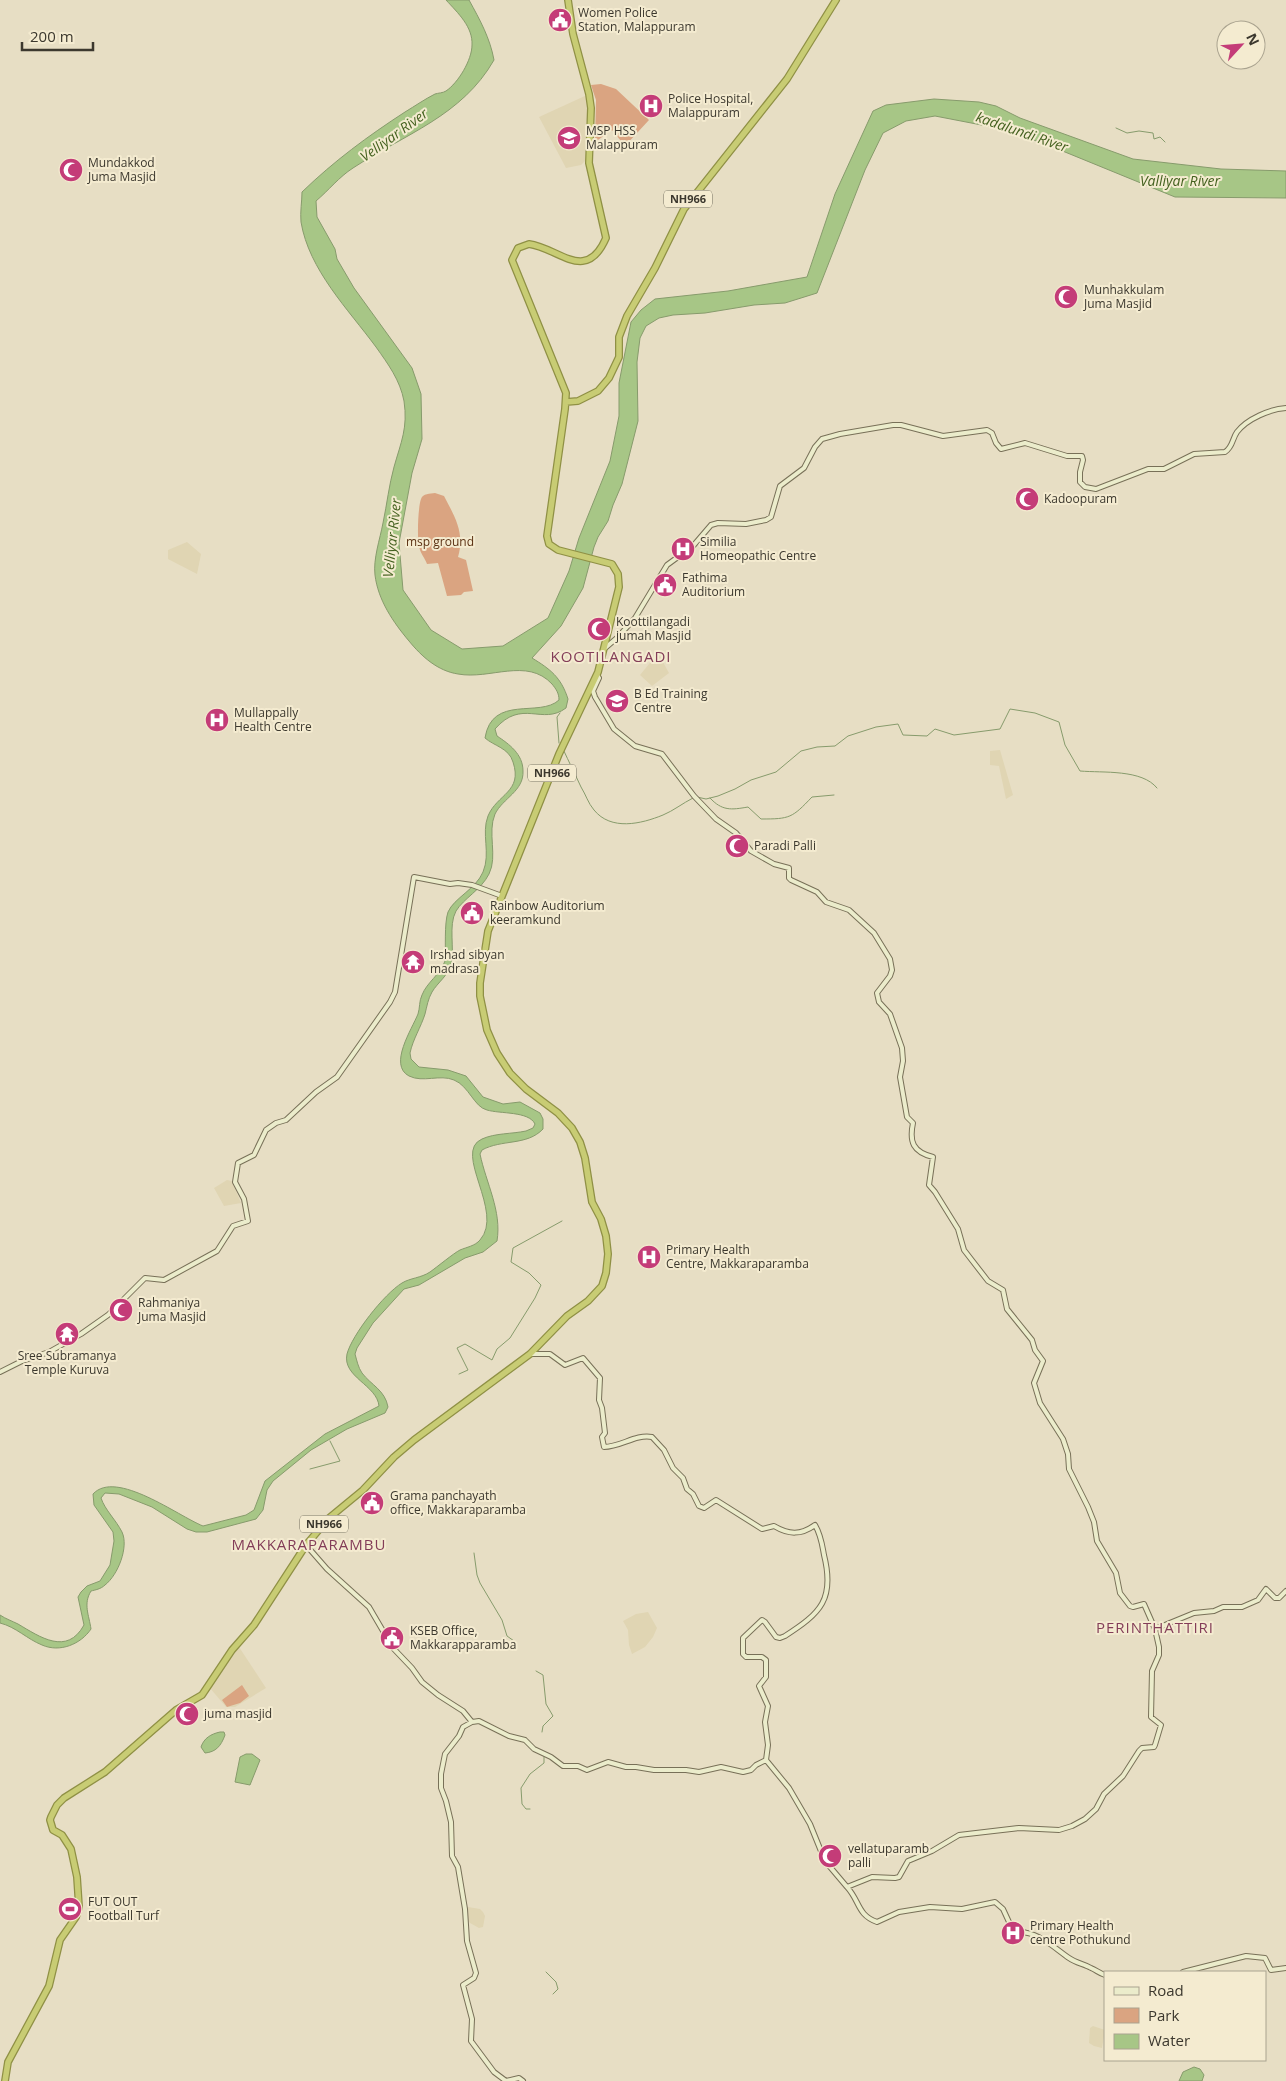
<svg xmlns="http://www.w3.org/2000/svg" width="1286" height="2081" font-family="'Open Sans',sans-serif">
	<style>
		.built { fill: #e0d5b3 }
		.green { fill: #daa481 }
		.water { fill: #a7c686; stroke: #879b6c }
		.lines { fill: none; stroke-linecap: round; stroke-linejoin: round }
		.stream { stroke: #879b6c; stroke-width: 1 }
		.secondary-casing { stroke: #787058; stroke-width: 6 }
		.trunk-casing { stroke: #8f9045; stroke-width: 8 }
		.secondary { stroke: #ebeccb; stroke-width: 4 }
		.trunk { stroke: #c8cc74; stroke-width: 5.5 }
		.labels { text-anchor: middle; stroke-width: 4; stroke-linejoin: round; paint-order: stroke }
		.shield { fill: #f4ebd0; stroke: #736e5f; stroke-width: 1 }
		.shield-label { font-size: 11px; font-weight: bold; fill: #3c382e }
		.poi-label { font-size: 12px; fill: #3c382e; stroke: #f4ebd0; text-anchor: start }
		.park-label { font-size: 12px; fill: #5b3113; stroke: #f4ebd0 }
		.water-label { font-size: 14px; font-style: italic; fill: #44611f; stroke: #f4ebd0 }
		.quarter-label { font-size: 15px; letter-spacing: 1px; fill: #833d58; stroke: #f4ebd0 }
	</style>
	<rect width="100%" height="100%" fill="#e7dec4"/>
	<path class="built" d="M 587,95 L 589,108 L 587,159 L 581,165 L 566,168 L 539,117 Z
		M 187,542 L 201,554 L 197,574 L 168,559 L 168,550 Z
		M 658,653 L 669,673 L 652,686 L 640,675 Z
		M 1000,750 L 1013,795 L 1006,799 L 999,766 L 990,765 L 990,751 Z
		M 227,1180 L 232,1181 L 241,1203 L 224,1206 L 214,1188 Z
		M 648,1612 L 657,1628 L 653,1637 L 645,1647 L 632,1654 L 629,1645 L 628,1630 L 623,1621 L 636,1614 Z
		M 239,1647 L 266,1688 L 235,1707 L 226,1707 L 210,1688 Z
		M 468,1907 L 480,1909 L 483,1912 L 485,1916 L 483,1927 L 479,1928 L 470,1923 L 466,1918 Z
		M 1093,2026 L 1105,2030 L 1102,2048 L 1094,2046 L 1089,2043 L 1090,2028 Z"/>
	<path class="green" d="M 601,84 L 616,89 L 649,120 L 625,146 L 612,130 L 595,142 L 596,100 L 591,85 Z
		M 435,493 L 444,496 C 455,517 465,533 458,557 L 466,560 L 473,591 L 464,592 L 461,595 L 447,596 L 438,563 L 427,564 C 425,558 420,553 419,546 C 417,538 418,507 421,499 C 423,493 430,494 435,493 Z
		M 242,1685 L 249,1696 L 240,1703 L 227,1707 L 222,1700 Z"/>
	<path class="water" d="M 446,0 L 469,0 C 480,20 490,38 494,60 C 462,116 405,134 353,168 C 339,177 329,190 316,201 L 317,217 L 335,249 L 337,259 L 354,288 L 412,368 L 421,394 L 422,439 L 412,473 L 399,543 L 403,590 L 431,630 L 462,649 L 503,646 L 548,618 L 569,571 L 579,538 L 610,461 L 619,416 L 619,383 L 631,322 L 641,310 L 655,299 L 728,291 L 807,277 L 835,194 L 873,111 L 886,105 L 934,99 L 979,102 L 996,106 L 1020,118 L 1133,159 L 1221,169 L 1286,171 L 1286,198 L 1175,197 L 1043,143 L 992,127 L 935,116 L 906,121 L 883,133 L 865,170 L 817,293 L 785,303 L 754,305 L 705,313 L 673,315 L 659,318 L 646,326 L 640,338 L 637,362 L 638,421 L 622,484 L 613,505 L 608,521 L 598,537 L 594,547 L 583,588 L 561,626 L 532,658 C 550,669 561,677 568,699 L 566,708 C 542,726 522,698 495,729 L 497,736 C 509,744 523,754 523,771 C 524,791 503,798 495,814 C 487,833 498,856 489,874 C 481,890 464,898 456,911 C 448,926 455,948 451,964 C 448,976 438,982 432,992 C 428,999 427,1006 425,1014 C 421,1027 413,1039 410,1053 L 411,1059 L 419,1067 L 448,1070 L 466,1076 L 483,1097 L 503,1104 L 520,1102 L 540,1113 L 543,1119 L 543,1129 C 527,1146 502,1139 482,1150 L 480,1154 C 486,1183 502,1211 497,1241 L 483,1252 L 465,1258 L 419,1285 L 404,1289 L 373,1323 L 357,1348 L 355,1354 C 357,1361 358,1367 362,1373 C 371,1385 385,1390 388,1407 L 385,1413 L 347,1429 L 311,1450 L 273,1481 L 267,1490 L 263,1510 L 256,1519 L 207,1532 L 196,1532 L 187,1529 L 152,1507 L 119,1494 L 105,1493 L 101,1498 C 105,1510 116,1520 122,1532 C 129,1547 118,1575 105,1585 C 101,1589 95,1590 91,1591 C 83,1604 89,1615 91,1629 C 81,1644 60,1653 42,1645 C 27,1639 16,1627 0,1623 L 0,1615 C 6,1619 12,1621 18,1624 C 40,1637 67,1656 84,1625 L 78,1597 L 81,1592 L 87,1586 L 100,1581 L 110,1565 L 114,1541 L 113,1532 L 94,1505 L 93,1494 C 116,1469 178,1516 203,1526 L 246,1515 L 254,1510 L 265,1481 L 325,1434 L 379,1406 C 377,1385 342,1377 347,1354 C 352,1335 384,1294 402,1283 C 410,1278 421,1278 430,1272 C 437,1267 454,1253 460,1250 C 467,1247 475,1246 480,1240 C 505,1212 452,1152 482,1139 C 495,1133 512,1134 526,1131 L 533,1128 L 535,1124 C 529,1111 500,1114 487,1110 C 474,1107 469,1086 454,1080 C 440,1074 423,1083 409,1076 C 388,1065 412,1029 418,1014 C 420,1008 419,1001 422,995 C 427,982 440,975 445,961 C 446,948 444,924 448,912 C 454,898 476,889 483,872 C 491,853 481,834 488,816 C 497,794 523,792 513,762 C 509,748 494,746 485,738 C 492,694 540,718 559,700 C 559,693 556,689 552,684 C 527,657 490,680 458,674 C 438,671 422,657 409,641 C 393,622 378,600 375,575 C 373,559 380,539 383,523 C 387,504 389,485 394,467 C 401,442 408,428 404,401 C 400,380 388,364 376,347 C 348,309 309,270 301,222 C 300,212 302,201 302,192 C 334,161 368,136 405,112 C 415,106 425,99 435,94 C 438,93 443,93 446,91 C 458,83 472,60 472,45 C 473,27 458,13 446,0 Z
		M 220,1732 L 224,1732 L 225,1735 C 221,1746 216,1752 205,1753 L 201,1747 C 204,1738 211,1734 220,1732 Z
		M 246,1754 L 252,1754 L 260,1760 L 250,1785 L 235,1782 L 240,1757 Z
		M 1194,2067 L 1200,2069 L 1204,2075 L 1202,2081 L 1179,2081 L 1183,2072 Z"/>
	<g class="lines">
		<path class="stream" d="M 1116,128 L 1127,133 L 1139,131 L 1153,133 L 1154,139 L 1160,137 L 1165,142
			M 559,743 L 557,717 L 560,713
			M 563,749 C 569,762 575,774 581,787 C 586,795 588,803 594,810 C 611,831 641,824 663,815 C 673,811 683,803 693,798
			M 697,797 L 706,799 L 718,796 L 735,789 L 751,780 L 776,772 L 801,751 L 817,747 L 835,746 L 848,736 L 876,727 L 898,724 L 903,735 L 927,736 L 935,729 L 954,735 L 1000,729 L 1010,709 L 1035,713 L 1059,722 L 1065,745 L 1080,771 C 1103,773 1142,769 1157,788
			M 710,798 C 722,811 731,810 748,807 L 761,819 C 790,819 792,818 812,797 L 834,795
			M 459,1374 L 468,1370 L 457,1348 L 465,1344 L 492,1360 L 497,1349 L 510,1338 L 535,1298 L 541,1285 L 529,1273 L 511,1262 L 513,1248 L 562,1221
			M 310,1469 L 340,1461 L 330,1441
			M 474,1553 L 477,1575 L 480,1583 L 502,1620 L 507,1636 L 514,1641
			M 536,1671 L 543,1675 L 546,1704 L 553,1716 L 543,1726 L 542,1732
			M 530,1809 L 526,1809 L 522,1804 L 521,1788 L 530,1774 L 544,1763 L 544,1757
			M 546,1972 L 556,1982 L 558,1989 L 553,1994"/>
		<g class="secondary-casing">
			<path id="secondary" d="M 604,649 L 618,637 L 635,618 L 667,565 L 693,546 L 711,525 L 718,523 L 746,524 L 766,520 L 771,517 L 780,486 L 804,468 L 815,447 L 822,439 L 840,434 L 893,425 L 901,425 L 943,436 L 987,430 L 992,433 L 996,443 L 1001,449 L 1025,443 L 1067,456 L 1082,456 L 1083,460 L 1080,472 L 1080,482 L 1085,487 L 1096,489 L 1148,469 L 1164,469 L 1194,454 L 1225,452 C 1233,447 1232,439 1237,432 C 1247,419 1270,409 1286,408
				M 597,675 L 599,678 L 593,691 L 595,697 L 614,729 L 635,746 L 662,754 L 694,796 L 716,819 L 736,833 L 751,851 L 774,864 L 789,868 L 789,878 L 791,880 L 817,892 L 826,902 L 849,910 L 874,933 L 890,959 L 892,970 L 890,976 L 877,993 L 879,1002 L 890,1014 L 902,1048 L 903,1061 L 900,1077 L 907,1117 L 913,1123 C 909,1142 913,1152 933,1157 L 929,1185 L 935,1192 L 958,1229 L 964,1250 L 988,1281 L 1003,1290 L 1007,1309 L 1032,1340 L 1035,1350 L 1043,1361 L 1034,1383 L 1040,1403 L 1063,1439 L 1068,1454 L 1069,1469 L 1088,1507 L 1094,1522 L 1097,1541 L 1116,1573 L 1120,1593 L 1130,1606 L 1133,1607 L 1144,1604 L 1155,1629 L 1159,1647 L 1159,1655 L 1152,1671 L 1151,1717 L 1161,1725 L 1155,1745 L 1154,1747 L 1142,1748 L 1139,1751 L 1123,1776 L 1104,1794 L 1096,1809 L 1085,1819 L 1072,1826 L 1059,1830 L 1019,1828 L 959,1835 L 932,1851 L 908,1861 L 899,1877 L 895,1878 L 872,1877 L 847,1887 L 825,1861 L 810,1824 L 789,1788 L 766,1760
				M 530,1354 L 550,1354 L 565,1365 L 583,1358 L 600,1378 L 599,1400 L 602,1408 L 605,1433 L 602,1437 L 604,1447 C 621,1447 635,1434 652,1437 L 664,1450 L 673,1468 L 683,1478 L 687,1489 L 693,1494 L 699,1506 L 704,1508 L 716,1500 L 762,1529 L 774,1526 C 789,1535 801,1535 815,1525 C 821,1535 822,1544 824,1555 C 835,1599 821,1613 785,1636 L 780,1638 L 776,1637 L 765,1622 L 762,1620 L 743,1638 L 743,1654 L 746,1657 L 762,1657 L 766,1660 L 766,1677 L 759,1686 L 768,1706 L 765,1722 L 768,1745 L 766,1760
				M 0,1372 L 22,1361 L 49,1352 L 81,1334 L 108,1315 L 145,1278 L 164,1280 L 217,1251 L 233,1226 L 248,1221 L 244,1199 L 235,1182 L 238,1163 L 254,1155 L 266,1130 L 276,1123 L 286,1120 L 316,1092 L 337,1077 L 390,1002 L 395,992 L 414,877 L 450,884 L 458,883 L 472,885 L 502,896
				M 306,1545 L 327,1569 L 369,1607 L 393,1648 L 412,1668 L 422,1682 L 438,1695 L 463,1711 L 472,1722
				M 1155,1629 L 1194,1613 L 1214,1611 L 1223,1607 L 1242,1607 L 1258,1600 L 1266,1589 L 1275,1598 L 1279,1598 L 1286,1591
				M 847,1887 C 860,1901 857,1915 877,1922 L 899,1912 L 930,1907 L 962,1909 L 995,1902 L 1003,1909 L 1009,1922 L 1017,1932 C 1038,1931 1053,1947 1069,1958 C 1076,1963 1084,1964 1091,1968 C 1096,1970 1099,1973 1105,1975
				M 1183,1972 L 1246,1956 L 1265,1958 L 1271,1970 L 1286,1968
				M 523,2081 L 519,2078 L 506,2081 L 494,2072 L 471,2041 L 472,2019 L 463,1985 L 474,1978 L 476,1973 L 467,1941 L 465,1909 L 458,1867 L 452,1856 L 451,1822 L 446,1801 L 441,1788 L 441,1774 L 445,1754 L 459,1736 L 463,1727 L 472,1722 L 479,1721 L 509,1736 L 525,1740 L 534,1749 L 551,1757 L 563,1766 L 578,1766 L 587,1770 L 608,1762 L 626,1767 L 636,1767 L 654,1770 L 686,1770 L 699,1772 L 721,1767 L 743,1772 L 751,1770 L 756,1765 L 766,1760"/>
		</g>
		<g class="trunk-casing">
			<path id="trunk" d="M 566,402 L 578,401 L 598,391 L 609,378 L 619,357 L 619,337 L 627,316 L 655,268 L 684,209 L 787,79 L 836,0
				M 5,2081 L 8,2062 L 49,1986 L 60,1940 L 76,1917 L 79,1907 L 77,1877 L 71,1849 L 62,1835 L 53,1830 L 50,1820 L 51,1817 L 57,1805 L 64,1798 L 105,1772 L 176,1710 L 202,1695 L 232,1650 L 254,1625 L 306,1545 L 329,1518 L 363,1490 L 394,1457 L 414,1440 L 530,1354 L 567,1316 L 588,1301 L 602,1286 L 606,1273 L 608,1254 L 606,1236 L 601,1219 L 592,1202 L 585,1158 L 580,1142 L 572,1128 L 558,1113 L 526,1089 L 510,1073 L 497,1053 L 487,1030 L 480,996 L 480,983 L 488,931 L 559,754 L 598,672 L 619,587 L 618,574 L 612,564 L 558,550 L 549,544 L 547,536 L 565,409 L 566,393 L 512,260 L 518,248 L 529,244 C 559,248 586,284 606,238 L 589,163 L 591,108 L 589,94 L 573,34 L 568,0"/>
		</g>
		<use href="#secondary" class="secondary"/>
		<use href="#trunk" class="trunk"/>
	</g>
	<defs>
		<g id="civic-disc" transform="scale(1.25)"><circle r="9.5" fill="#c43c78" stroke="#f4ebd0"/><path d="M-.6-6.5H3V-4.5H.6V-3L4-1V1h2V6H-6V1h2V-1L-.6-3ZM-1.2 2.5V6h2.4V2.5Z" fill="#fff"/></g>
		<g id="hospital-disc" transform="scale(1.25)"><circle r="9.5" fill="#c43c78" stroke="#f4ebd0"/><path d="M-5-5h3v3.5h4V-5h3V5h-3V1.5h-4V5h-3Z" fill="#fff"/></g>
		<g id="school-disc" transform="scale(1.25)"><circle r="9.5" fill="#c43c78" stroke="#f4ebd0"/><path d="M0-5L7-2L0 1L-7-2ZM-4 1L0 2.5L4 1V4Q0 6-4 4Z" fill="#fff"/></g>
		<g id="mosque-disc" transform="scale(1.25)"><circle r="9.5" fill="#c43c78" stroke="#f4ebd0"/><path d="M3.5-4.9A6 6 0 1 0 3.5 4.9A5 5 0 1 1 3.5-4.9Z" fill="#fff"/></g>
		<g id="university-disc" transform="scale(1.25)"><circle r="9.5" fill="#c43c78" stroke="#f4ebd0"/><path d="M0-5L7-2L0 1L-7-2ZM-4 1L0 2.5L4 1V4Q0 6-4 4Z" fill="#fff"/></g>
		<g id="temple-disc" transform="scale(1.25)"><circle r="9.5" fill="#c43c78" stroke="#f4ebd0"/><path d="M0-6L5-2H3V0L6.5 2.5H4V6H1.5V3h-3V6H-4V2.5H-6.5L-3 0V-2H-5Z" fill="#fff"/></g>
		<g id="stadium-disc" transform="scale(1.25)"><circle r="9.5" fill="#c43c78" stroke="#f4ebd0"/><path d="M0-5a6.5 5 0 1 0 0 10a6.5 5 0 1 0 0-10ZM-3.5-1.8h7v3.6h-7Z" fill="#fff"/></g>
	</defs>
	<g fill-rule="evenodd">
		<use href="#civic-disc" x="560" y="20"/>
		<use href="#hospital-disc" x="651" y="106"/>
		<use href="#school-disc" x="569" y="138"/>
		<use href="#mosque-disc" x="71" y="170"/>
		<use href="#mosque-disc" x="1066" y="297"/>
		<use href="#mosque-disc" x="1027" y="499"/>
		<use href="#hospital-disc" x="683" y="549"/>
		<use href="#civic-disc" x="665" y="585"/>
		<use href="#mosque-disc" x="599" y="629"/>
		<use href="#university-disc" x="617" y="701"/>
		<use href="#hospital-disc" x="217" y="720"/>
		<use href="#mosque-disc" x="737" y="846"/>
		<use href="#civic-disc" x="472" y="913"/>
		<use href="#temple-disc" x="413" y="962"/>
		<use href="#hospital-disc" x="649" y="1257"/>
		<use href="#mosque-disc" x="121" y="1310"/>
		<use href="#temple-disc" x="67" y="1334"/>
		<use href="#civic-disc" x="372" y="1503"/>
		<use href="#civic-disc" x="392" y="1638"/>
		<use href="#mosque-disc" x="187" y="1714"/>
		<use href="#mosque-disc" x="830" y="1856"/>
		<use href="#stadium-disc" x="70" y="1909"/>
		<use href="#hospital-disc" x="1013" y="1933"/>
	</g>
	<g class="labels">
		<g class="shield">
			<rect x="664" y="190.5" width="48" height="17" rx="4"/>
			<rect x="528" y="764.5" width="48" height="17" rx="4"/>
			<rect x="300" y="1515.5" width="48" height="17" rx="4"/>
		</g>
		<g class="shield-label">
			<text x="688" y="203">NH966</text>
			<text x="552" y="777">NH966</text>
			<text x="324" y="1528">NH966</text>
		</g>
		<g class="poi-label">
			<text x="578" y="17">Women Police<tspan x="578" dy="14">Station, Malappuram</tspan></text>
			<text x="668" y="103">Police Hospital,<tspan x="668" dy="14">Malappuram</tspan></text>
			<text x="586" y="135">MSP HSS<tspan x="586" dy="14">Malappuram</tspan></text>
			<text x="88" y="167">Mundakkod<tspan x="88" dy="14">Juma Masjid</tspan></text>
			<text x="1084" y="294">Munhakkulam<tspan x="1084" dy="14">Juma Masjid</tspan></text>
			<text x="1044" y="503">Kadoopuram</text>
			<text x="700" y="546">Similia<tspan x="700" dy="14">Homeopathic Centre</tspan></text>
			<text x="682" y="582">Fathima<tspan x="682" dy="14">Auditorium</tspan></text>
			<text x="616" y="626">Koottilangadi<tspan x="616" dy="14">jumah Masjid</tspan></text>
			<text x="634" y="698">B Ed Training<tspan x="634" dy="14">Centre</tspan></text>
			<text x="234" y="717">Mullappally<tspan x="234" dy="14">Health Centre</tspan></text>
			<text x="754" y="850">Paradi Palli</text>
			<text x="490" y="910">Rainbow Auditorium<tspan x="490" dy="14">keeramkund</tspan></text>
			<text x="430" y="959">Irshad sibyan<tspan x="430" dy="14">madrasa</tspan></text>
			<text x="666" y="1254">Primary Health<tspan x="666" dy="14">Centre, Makkaraparamba</tspan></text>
			<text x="138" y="1307">Rahmaniya<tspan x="138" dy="14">Juma Masjid</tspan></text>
			<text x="67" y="1360" text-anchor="middle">Sree Subramanya<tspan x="67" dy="14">Temple Kuruva</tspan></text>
			<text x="390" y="1500">Grama panchayath<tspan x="390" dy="14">office, Makkaraparamba</tspan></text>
			<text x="410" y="1635">KSEB Office,<tspan x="410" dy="14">Makkarapparamba</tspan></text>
			<text x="204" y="1718">juma masjid</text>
			<text x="848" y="1853">vellatuparamb<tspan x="848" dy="14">palli</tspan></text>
			<text x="88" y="1906">FUT OUT<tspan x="88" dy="14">Football Turf</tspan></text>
			<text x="1030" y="1930">Primary Health<tspan x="1030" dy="14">centre Pothukund</tspan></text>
		</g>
		<g class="park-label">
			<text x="440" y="546">msp ground</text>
		</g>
		<g class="water-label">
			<text transform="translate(1022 132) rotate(19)" y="5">kadalundi River</text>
			<text transform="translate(394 135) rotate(-36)" y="5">Velliyar River</text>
			<text x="1180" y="186">Valliyar River</text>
			<text transform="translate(392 538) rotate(-84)" y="5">Velliyar River</text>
		</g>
		<g class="quarter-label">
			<text x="611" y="662">KOOTILANGADI</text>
			<text x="309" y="1550">MAKKARAPARAMBU</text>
			<text x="1155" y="1633">PERINTHATTIRI</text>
		</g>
	</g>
	<rect x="1104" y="1971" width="162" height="90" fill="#f4ebd0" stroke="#aaa38f"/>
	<rect x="1114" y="1987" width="25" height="8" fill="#ebeccb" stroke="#aaa38f"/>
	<text x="1148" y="1996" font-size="15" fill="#3c382e">Road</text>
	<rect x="1114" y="2008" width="25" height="15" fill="#daa481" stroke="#aaa38f"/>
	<text x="1148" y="2021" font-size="15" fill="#3c382e">Park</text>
	<rect x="1114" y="2034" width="25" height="15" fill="#a7c686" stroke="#aaa38f"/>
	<text x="1148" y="2046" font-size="15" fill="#3c382e">Water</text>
	<g transform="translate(1241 45) rotate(64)"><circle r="24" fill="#f4ebd0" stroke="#aaa38f"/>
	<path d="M0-4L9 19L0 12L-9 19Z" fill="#c43c78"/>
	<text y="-8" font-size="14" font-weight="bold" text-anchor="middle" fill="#3c382e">N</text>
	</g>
	<path d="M22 42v8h71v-8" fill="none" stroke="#3c382e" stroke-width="2.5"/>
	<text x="30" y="42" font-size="15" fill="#3c382e" stroke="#f4ebd0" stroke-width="4" paint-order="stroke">200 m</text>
</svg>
